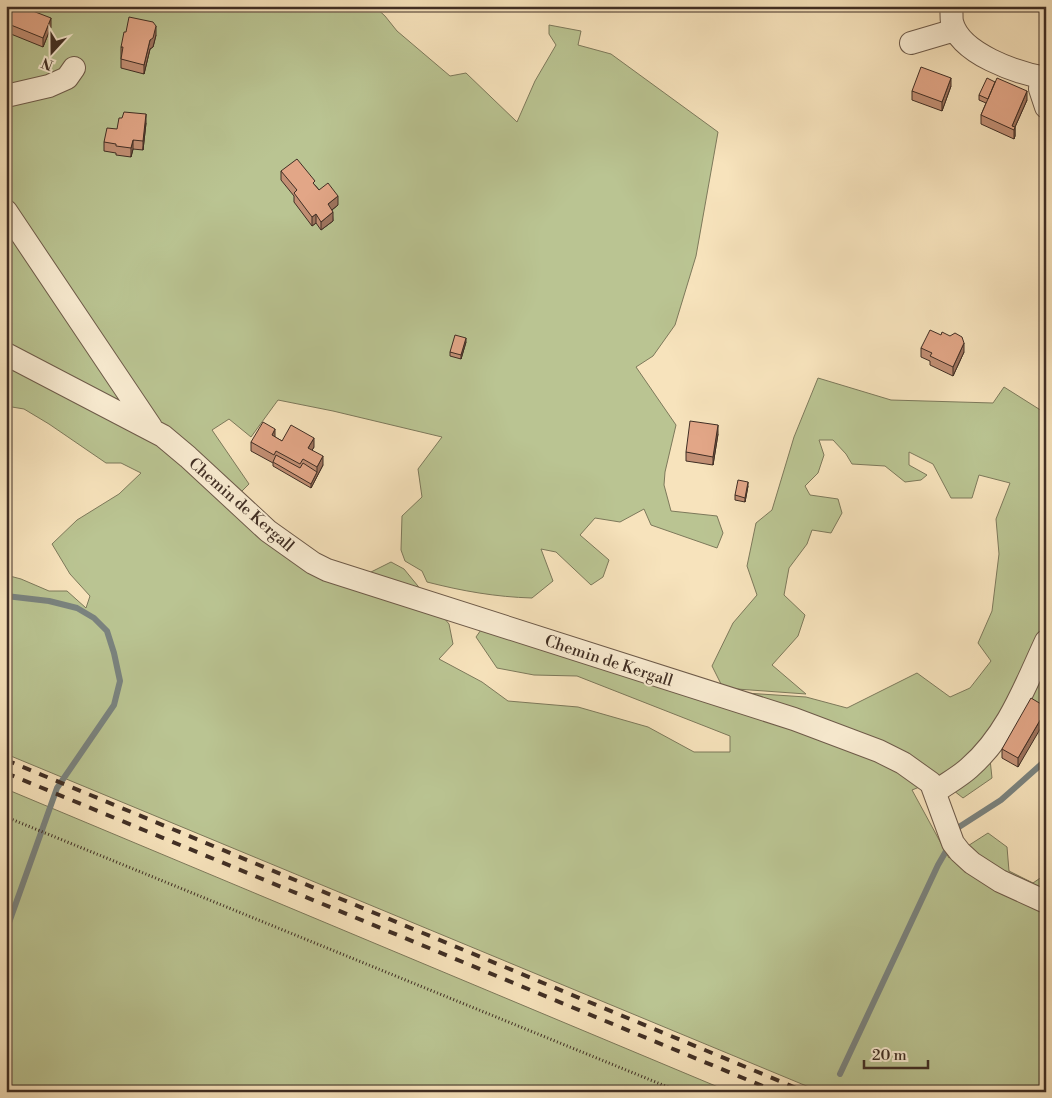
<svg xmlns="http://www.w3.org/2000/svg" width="1052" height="1098" font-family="'Libre Bodoni',serif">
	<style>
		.green { fill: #bac492; stroke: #7d795b }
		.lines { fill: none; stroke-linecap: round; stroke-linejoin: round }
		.stream { stroke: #7a837f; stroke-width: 6 }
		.street-casing { stroke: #6e5b4a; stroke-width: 24 }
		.path { stroke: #402e24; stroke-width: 3; stroke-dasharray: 1 2.5; stroke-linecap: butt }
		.street { stroke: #faedd3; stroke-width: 22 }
		.rail { stroke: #402e24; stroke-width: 4; stroke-dasharray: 9 9; stroke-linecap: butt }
		.wall { fill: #c28f74; stroke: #402e24 }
		.shaded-wall { fill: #9e745e; stroke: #402e24 }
		.building { fill: #e2a687; stroke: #402e24 }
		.labels { text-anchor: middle; stroke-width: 4; stroke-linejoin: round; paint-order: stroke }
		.street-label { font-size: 16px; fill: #402e24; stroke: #faedd3 }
	</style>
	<rect width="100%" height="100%" fill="#f7e3bc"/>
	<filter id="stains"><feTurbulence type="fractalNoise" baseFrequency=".004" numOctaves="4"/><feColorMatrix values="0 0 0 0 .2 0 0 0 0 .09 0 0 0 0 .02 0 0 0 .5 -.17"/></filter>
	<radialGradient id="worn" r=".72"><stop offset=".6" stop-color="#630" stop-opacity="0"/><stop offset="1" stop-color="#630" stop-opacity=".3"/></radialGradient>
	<path class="green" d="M 6,6 L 374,6 L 385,16 L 397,31 L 450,76 L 466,73 L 517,122 L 535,81 L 556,45 L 549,34 L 549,25 L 581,31 L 578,45 L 611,54 L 718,132 L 696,256 L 675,325 L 653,356 L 636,367 L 676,425 L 665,472 L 664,485 L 671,511 L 717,516 L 723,533 L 717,548 L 651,525 L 644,509 L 620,522 L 595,518 L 580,535 L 609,560 L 603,577 L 591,585 L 556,552 L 541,549 L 553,581 L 532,598 C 496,597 462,591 427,582 L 422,571 L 405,561 L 401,550 L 402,516 L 422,497 L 418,469 L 442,437 L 333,411 L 278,400 L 251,437 L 229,419 L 212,430 L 249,484 L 229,504 L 353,581 L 391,562 L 404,569 L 449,624 L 453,644 L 439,659 L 482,682 L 508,701 L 578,707 L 648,727 L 694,752 L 730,752 L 730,736 L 577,676 L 534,675 L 497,668 L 476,637 L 483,627 L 730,692 L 806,697 L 847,708 L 917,673 L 950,697 L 970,688 L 991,661 L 978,643 L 992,611 L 999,554 L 996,519 L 1010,483 L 979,475 L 972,498 L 951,498 L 933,464 L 909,452 L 909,465 L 927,475 L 921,480 L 905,482 L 885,466 L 852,464 L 846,454 L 833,440 L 819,440 L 824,455 L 818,473 L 805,486 L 810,495 L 838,499 L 842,513 L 831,533 L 812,530 L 807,544 L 789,568 L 784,595 L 805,615 L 798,636 L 772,665 L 806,694 L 723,688 L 712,666 L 733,623 L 757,595 L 747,566 L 756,523 L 772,510 L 794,437 L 818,378 L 891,400 L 993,403 L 1004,387 L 1042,411 L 1046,408 L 1046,717 L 1025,699 L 990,759 L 992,778 L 963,798 L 939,779 L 912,790 L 949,858 L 988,833 L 1007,847 L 1009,871 L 1033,883 L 1046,874 L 1046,1092 L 821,1092 L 6,754 L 6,575 L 21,579 L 49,591 L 67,591 L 86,608 L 90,596 L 70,574 L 52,544 L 77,520 L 119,494 L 141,473 L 121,463 L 106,463 L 49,424 L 24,409 L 6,406 Z
		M 6,789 L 730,1092 L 6,1092 Z"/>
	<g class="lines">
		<path class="stream" d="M 6,596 L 49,601 L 77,608 L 94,618 L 107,631 L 114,653 L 120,681 L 114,705 L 57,788 L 6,931
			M 956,833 L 959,827 L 1001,800 L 1046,760
			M 840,1074 L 938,865 L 949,846"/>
		<g class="street-casing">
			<path id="street" d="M 951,6 C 952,11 951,17 952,22 C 960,54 1017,73 1046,78
				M 911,43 L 955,30
				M 1041,77 L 1040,89 L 1046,107
				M 6,96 L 49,86 L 67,78 L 74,68
				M 6,211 L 151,427
				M 6,354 L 163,436 L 188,457 L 268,531 L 313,563 L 327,570 L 794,719 L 879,751 L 903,763 L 931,783 L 953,843 L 960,852 L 972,863 L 1000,881 L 1046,902
				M 935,792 C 946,784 959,777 969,768 C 1008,734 1025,686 1046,641"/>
		</g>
		<path class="path" d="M 6,817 L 680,1092"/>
		<use href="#street" class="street"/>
		<path class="rail" d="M 6,760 L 806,1092
			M 6,773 L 777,1092"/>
	</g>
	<path class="wall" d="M 9,6 L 29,6 L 28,9 L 51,27 L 43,47 L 6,32 L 6,21 L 10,12 L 9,11 Z
		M 1011,6 L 1022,6 L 1019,11 Z
		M 156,35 L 153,47 L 150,49 L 144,74 L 121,68 L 121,47 Z
		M 951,86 L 942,111 L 912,100 L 912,91 Z
		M 979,95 L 1027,100 L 1015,127 L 1015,136 L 1014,139 L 981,124 L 981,115 L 986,103 L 979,100 Z
		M 146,123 L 143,150 L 133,149 L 131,157 L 116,155 L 116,153 L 104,151 L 104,142 L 117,129 Z
		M 281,171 L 315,185 L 319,190 L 338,205 L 332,210 L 333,221 L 321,230 L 316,223 L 312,226 L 294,202 L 294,196 L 281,180 Z
		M 466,342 L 461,359 L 450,356 L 450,352 Z
		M 921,348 L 964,352 L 953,376 L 930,365 L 930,361 L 921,357 Z
		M 718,434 L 713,465 L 686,461 L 686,452 Z
		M 275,437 L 282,441 L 314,447 L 312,450 L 323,465 L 311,488 L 273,466 L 273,463 L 251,451 L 251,442 Z
		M 748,486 L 745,502 L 735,500 L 735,495 Z
		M 1046,707 L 1018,767 L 1002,758 L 1002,749 Z"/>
	<path class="shaded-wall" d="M 51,18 L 51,27 L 43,47 L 43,38 Z
		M 156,26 L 156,35 L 153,47 L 150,49 L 144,74 L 144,65 L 150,40 Z
		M 951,78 L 951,86 L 942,111 L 942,102 Z
		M 1027,91 L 1027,100 L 1015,127 L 1015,136 L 1014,139 L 1014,130 L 1012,126 Z
		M 146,114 L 146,123 L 143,150 L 143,141 Z
		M 133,140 L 133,149 L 131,157 L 131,148 Z
		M 338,196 L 338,205 L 328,213 L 328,204 Z
		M 333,212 L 333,221 L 321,230 L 321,222 Z
		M 316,214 L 316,223 L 312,226 L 312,217 Z
		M 466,338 L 466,342 L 461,359 L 461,355 Z
		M 964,343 L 964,352 L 953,376 L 953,367 Z
		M 718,425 L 718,434 L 713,465 L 713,457 Z
		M 275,429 L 275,437 L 272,435 Z
		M 314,438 L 314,447 L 308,457 L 308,448 Z
		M 323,456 L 323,465 L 311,488 L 311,484 L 317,472 L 317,467 Z
		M 748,482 L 748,486 L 745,502 L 745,498 Z
		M 1046,710 L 1046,719 L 1018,767 L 1018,758 Z"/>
	<path class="building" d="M 12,6 L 26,6 L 25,8 L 51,18 L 43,38 L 6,23 L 6,21 Z
		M 129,17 L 153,22 L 156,26 L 153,38 L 150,40 L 144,65 L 121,59 L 123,47 L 121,47 L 124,32 L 126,32 Z
		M 921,67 L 951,78 L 942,102 L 912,91 Z
		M 987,78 L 995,82 L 988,99 L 979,95 Z
		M 997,78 L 1027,91 L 1012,126 L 1015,127 L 1014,130 L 981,115 Z
		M 124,112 L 146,114 L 143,141 L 133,140 L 131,148 L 116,146 L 116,144 L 104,142 L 107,128 L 117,129 L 119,118 L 122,118 Z
		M 297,159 L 315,181 L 313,183 L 319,190 L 328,183 L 338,196 L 328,204 L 333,212 L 321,222 L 316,214 L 312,217 L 294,193 L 297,190 L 281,171 Z
		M 930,330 L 941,335 L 942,332 L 950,336 L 955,333 L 962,337 L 964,343 L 953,367 L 930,356 L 932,353 L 921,348 Z
		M 455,335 L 466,338 L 461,355 L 450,352 Z
		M 690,421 L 718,425 L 713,457 L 686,452 Z
		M 263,422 L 275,429 L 272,435 L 282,441 L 291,425 L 314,438 L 308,448 L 323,456 L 317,467 L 303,459 L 300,464 L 276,451 L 274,455 L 251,442 Z
		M 276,455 L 300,468 L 303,463 L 317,472 L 311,484 L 273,462 Z
		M 738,480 L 748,482 L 745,498 L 735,495 Z
		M 1031,698 L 1046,707 L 1046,710 L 1018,758 L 1002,749 Z"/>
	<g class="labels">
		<g class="street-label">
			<text transform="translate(242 504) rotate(41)" y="6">Chemin de Kergall</text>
			<text transform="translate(609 660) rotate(18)" y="6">Chemin de Kergall</text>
		</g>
	</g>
	<rect width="1052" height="1098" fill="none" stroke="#f7e3bc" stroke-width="25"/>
	<rect x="8" y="8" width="1037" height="1083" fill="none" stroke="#402e24" stroke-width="2.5"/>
	<rect x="12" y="12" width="1027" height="1073" fill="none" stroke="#402e24"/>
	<g transform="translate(52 52) rotate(201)" stroke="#faedd3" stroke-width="4" paint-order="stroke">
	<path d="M0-4L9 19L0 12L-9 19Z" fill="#402e24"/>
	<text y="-8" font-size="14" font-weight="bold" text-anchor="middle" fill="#402e24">N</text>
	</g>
	<path d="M864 1060v8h64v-8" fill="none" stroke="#402e24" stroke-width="2.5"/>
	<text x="872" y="1060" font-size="15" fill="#402e24" stroke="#faedd3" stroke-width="4" paint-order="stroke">20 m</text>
	<rect width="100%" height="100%" filter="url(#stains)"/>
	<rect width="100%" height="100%" fill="url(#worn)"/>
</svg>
